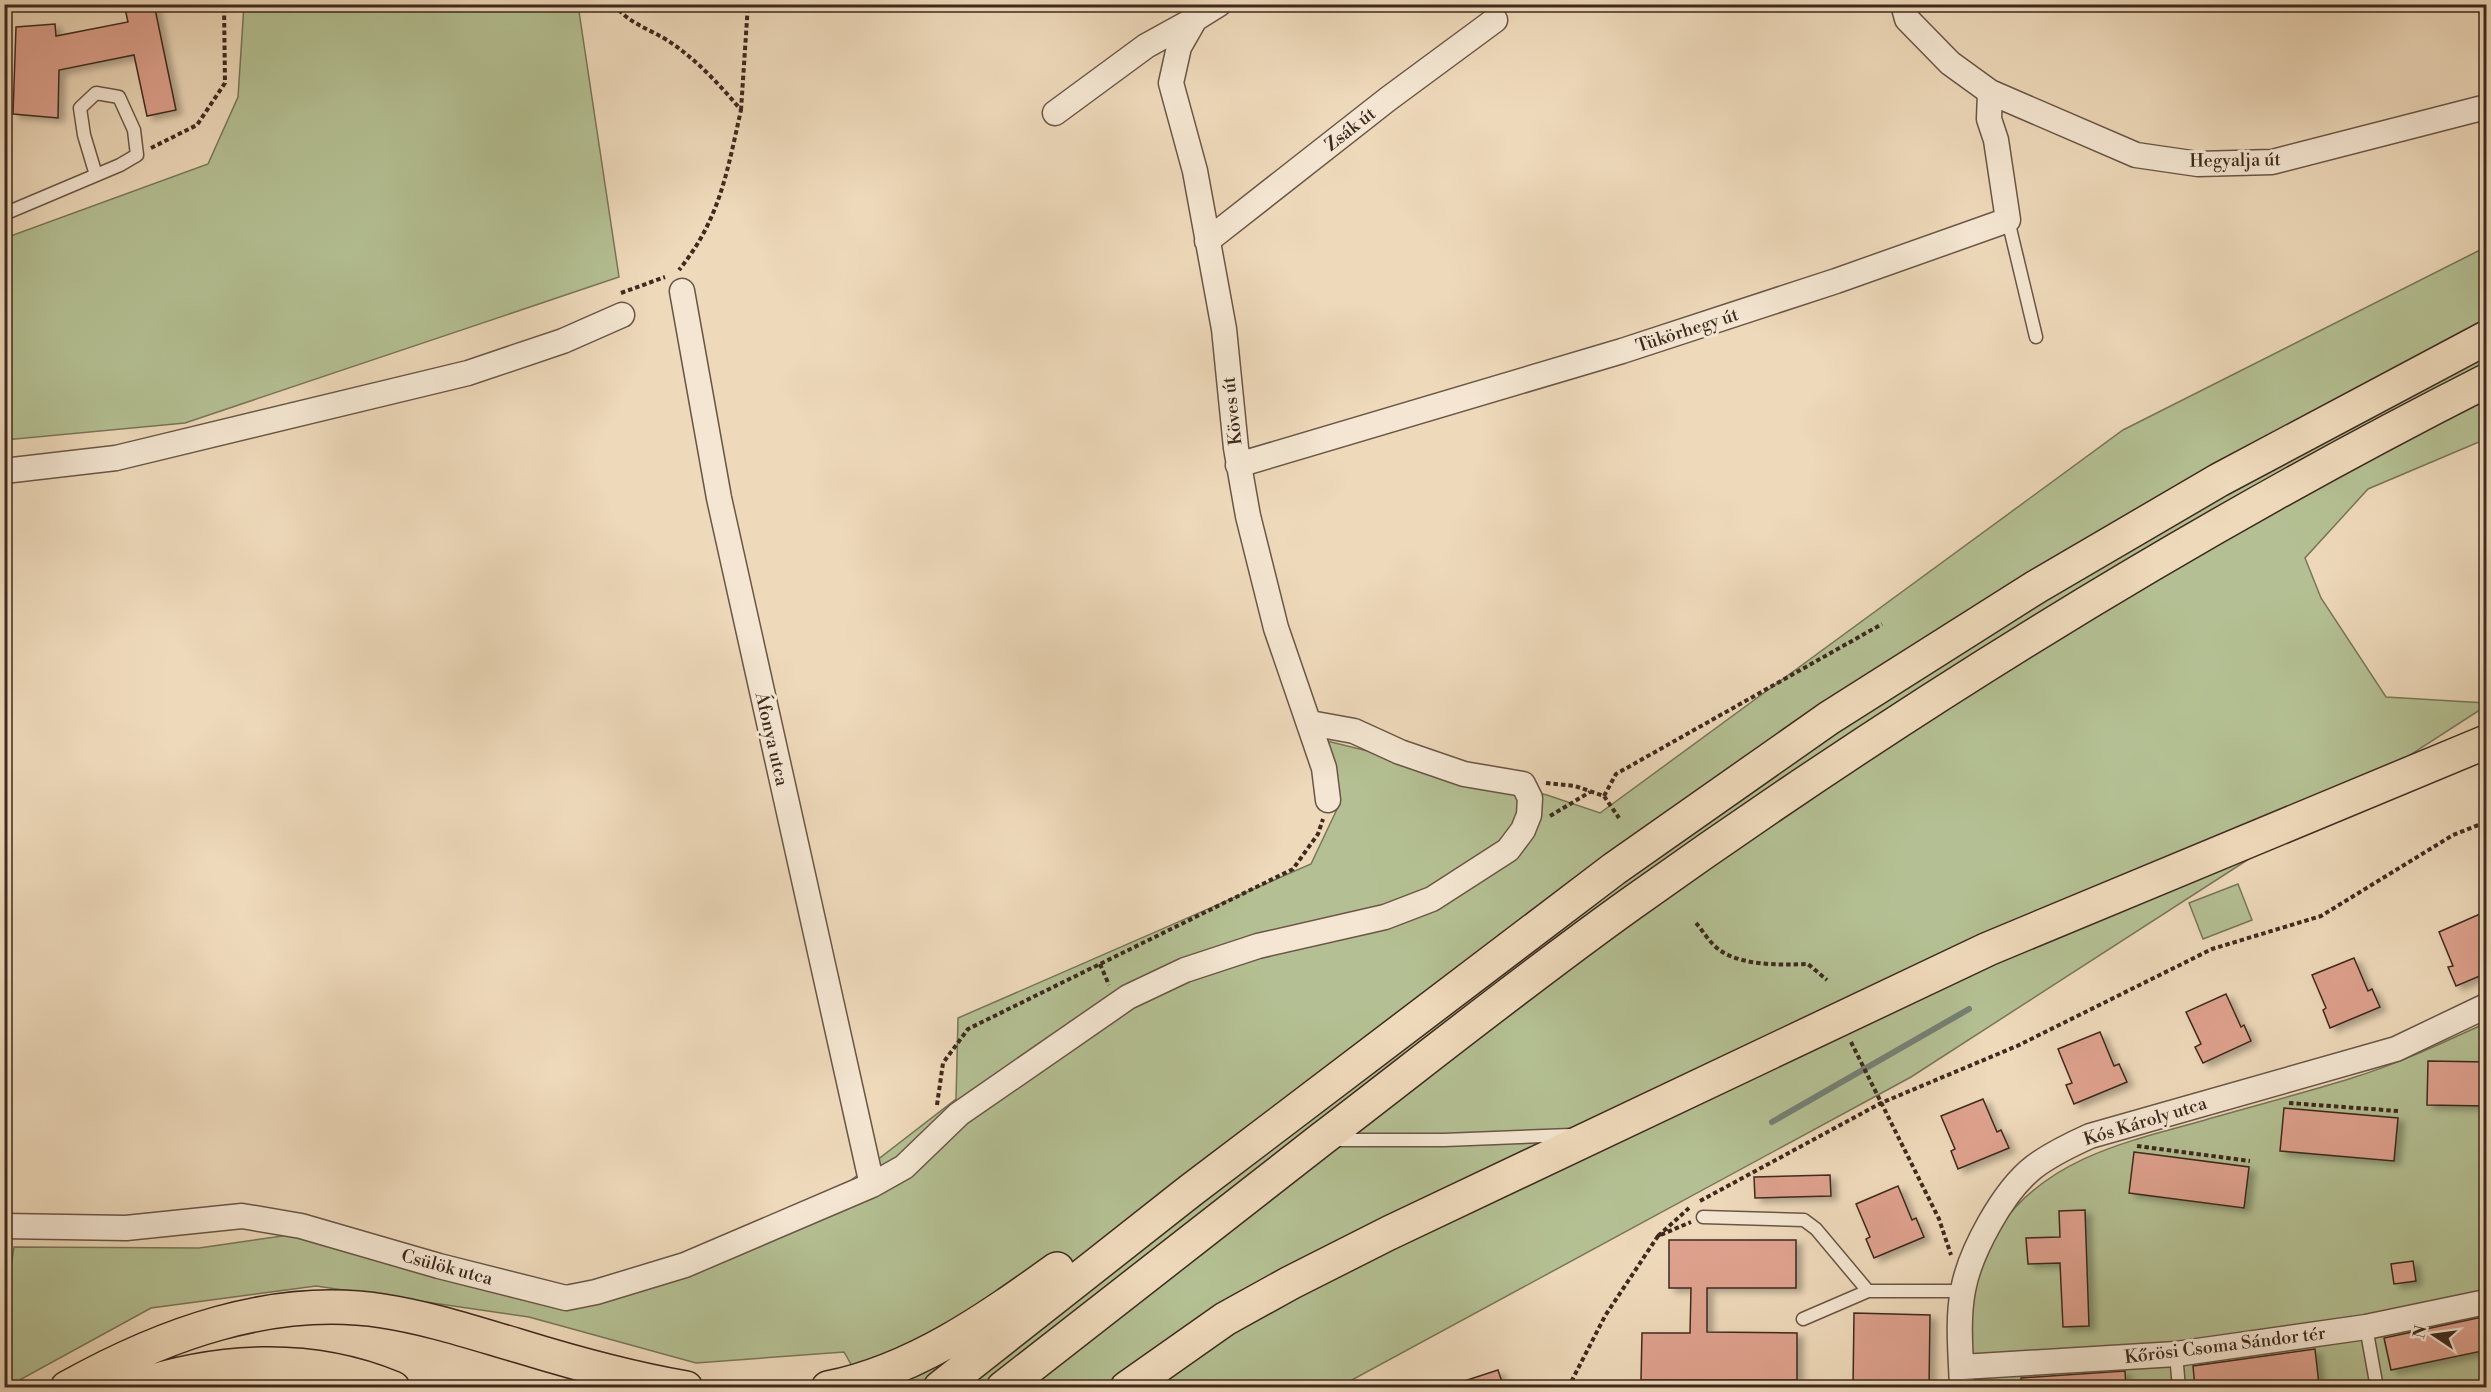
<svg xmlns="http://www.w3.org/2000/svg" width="2491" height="1392" font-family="'Libre Bodoni',serif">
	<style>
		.green { fill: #b4c093; stroke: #797559; stroke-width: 1.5 }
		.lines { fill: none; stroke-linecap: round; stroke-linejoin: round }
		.stream { stroke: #758074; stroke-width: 6 }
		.building { fill: #dea18d; stroke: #3e2a1f; stroke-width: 1.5; filter: url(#shadow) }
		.lane-casing { stroke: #6a5646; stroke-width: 15 }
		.street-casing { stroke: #6a5646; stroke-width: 27 }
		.primary-casing { stroke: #3e2a1f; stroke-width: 36 }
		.highway-casing { stroke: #3e2a1f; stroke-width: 36 }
		.path { stroke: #3e2a1f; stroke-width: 4; stroke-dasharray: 4.5 3; stroke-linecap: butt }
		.lane { stroke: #f4e6d2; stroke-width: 12 }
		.street { stroke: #f4e6d2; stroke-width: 24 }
		.primary { stroke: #eed9ba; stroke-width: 33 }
		.highway { stroke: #eed9ba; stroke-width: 33 }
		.labels { text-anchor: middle; stroke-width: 6; stroke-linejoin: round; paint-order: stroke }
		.street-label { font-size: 18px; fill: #3e2a1f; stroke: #f4e6d2 }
	</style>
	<defs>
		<filter id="shadow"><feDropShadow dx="6" dy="4" stdDeviation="3" flood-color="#0004"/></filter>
	</defs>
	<rect width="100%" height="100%" fill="#eed9ba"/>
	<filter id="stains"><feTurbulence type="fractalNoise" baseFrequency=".00333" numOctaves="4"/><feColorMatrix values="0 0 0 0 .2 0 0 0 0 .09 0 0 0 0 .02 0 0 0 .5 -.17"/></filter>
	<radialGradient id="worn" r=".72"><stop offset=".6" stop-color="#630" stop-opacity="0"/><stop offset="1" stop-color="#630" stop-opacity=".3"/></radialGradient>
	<path class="green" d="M 244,5 L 578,5 L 619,277 L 185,423 L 5,440 L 5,238 L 208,164 L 238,97 Z
		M 2486,247 L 2486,439 L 2368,489 L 2305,558 L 2321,598 L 2386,697 L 2486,703 L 2486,706 L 1911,1077 L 1339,1387 L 864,1387 L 844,1352 L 696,1363 L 529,1317 L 316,1286 L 151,1308 L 5,1388 L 5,1305 L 14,1247 L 199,1248 L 289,1235 L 574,1309 L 846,1184 L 956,1099 L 958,1018 L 1311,864 L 1339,805 L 1327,741 L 1547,795 L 1600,813 L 2123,430 Z
		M 2238,884 L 2252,920 L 2203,939 L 2189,903 Z
		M 2486,1023 L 2486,1379 L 2447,1388 L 1971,1388 C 1969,1332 1968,1273 2001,1225 C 2048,1159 2125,1142 2198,1122 C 2249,1107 2301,1094 2352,1078 C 2398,1064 2442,1043 2486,1023 Z"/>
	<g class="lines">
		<path class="stream" d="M 1772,1122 L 1969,1009"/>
	</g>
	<path class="building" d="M 124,4 L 154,4 L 176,110 L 147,116 L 134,55 L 59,70 L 58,118 L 13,114 L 16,27 L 55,24 L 56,36 L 128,22 Z
		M 2480,914 L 2487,929 L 2487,973 L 2456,986 L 2448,967 L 2453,966 L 2439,932 Z
		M 2354,958 L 2368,991 L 2372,989 L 2380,1007 L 2330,1028 L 2323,1010 L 2326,1008 L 2312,975 Z
		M 2226,994 L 2241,1027 L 2244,1025 L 2251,1041 L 2203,1063 L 2195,1047 L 2201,1044 L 2186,1012 Z
		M 2100,1032 L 2114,1066 L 2119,1064 L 2127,1082 L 2074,1104 L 2066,1085 L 2072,1083 L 2058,1049 Z
		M 2428,1061 L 2487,1062 L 2487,1106 L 2427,1105 Z
		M 1983,1099 L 1997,1132 L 2001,1130 L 2009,1148 L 1958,1169 L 1951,1151 L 1955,1149 L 1941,1116 Z
		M 2284,1108 L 2398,1118 L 2394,1161 L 2280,1151 Z
		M 2134,1152 L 2249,1167 L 2244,1208 L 2129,1193 Z
		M 1830,1175 L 1831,1196 L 1755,1198 L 1754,1177 Z
		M 1898,1186 L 1912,1220 L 1916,1218 L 1924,1237 L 1874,1258 L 1866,1239 L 1870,1237 L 1856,1204 Z
		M 2085,1210 L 2089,1326 L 2063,1327 L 2060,1263 L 2028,1264 L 2026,1238 L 2060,1237 L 2059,1211 Z
		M 1669,1240 L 1796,1240 L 1796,1288 L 1707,1288 L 1707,1332 L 1797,1333 L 1797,1380 L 1641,1380 L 1642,1333 L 1690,1333 L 1691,1288 L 1669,1288 Z
		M 2413,1261 L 2416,1281 L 2394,1284 L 2391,1264 Z
		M 1854,1313 L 1930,1315 L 1929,1388 L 1853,1388 Z
		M 2487,1316 L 2487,1350 L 2391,1370 L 2384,1338 Z
		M 2315,1349 L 2319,1385 L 2195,1388 L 2193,1366 Z
		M 1498,1370 L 1504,1388 L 1455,1388 L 1455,1384 Z
		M 2125,1371 L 2126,1388 L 2021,1388 L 2021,1378 Z"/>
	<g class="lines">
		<g class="lane-casing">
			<path id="lane" d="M 4,214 L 120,165 L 137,155 L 134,130 L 119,97 L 96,93 L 80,108 L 84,135 L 96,175
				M 2008,220 L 2036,337
				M 1331,1140 L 1444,1140 L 1571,1135
				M 1703,1217 L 1804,1220 L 1816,1229 L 1868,1291 L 1955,1291
				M 1803,1319 L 1868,1291
				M 2366,1327 L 2377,1388
				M 2176,1354 L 2179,1388"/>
		</g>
		<g class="street-casing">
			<path id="street" d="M 1219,4 L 1195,19 L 1179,47 L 1171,83 L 1195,171 L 1224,329 L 1236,448 L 1248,516 L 1276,628 L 1324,768 L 1328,800
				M 1903,4 L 1907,19 L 1950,63 L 1990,92 L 2136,155 L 2198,164 L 2272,162 L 2486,107
				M 1055,113 L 1146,46 L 1195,19
				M 1207,241 L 1388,99 L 1495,20
				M 682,291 L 719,498 L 872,1185
				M 1238,465 L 1622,351 L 1836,281 L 2008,220 L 1996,140 L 1989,119 L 1990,92
				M 4,471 L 116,458 L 468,373 L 563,341 L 622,315
				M 4,1226 L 126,1228 L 242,1216 L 301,1226 L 439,1266 L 566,1298 L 596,1292 L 685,1265 L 872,1185 L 904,1167 L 959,1114 L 1128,997 L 1185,970 L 1258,946 L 1385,917 L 1432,899 L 1508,850 L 1523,830 L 1529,815 L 1530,798 L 1523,784 L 1464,774 L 1400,752 L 1354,731 L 1310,723
				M 1962,1367 L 2176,1354 L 2366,1327 L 2486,1302
				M 1962,1388 C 1961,1355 1957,1322 1963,1290 C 1970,1252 2003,1191 2034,1167 C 2051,1154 2070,1145 2090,1136 L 2396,1049 L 2486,1006"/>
		</g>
		<g class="primary-casing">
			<path id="primary" d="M 1127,1388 L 1225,1319 L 1290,1283 L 1389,1233 L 1988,949 L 2486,742"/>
		</g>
		<g class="highway-casing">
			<path id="highway" d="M 67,1388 C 162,1335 272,1294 383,1311 C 429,1318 474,1333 519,1346 C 574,1363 629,1378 686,1388
				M 131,1388 C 215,1359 309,1353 393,1388
				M 828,1388 C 914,1371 987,1319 1057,1269
				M 940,1388 L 1190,1191 L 1614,869 L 1829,718 L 2036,587 L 2219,480 L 2486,338
				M 1003,1388 C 1109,1304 1216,1221 1323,1138 C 1426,1059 1527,978 1632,903 C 1904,709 2188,532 2486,381"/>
		</g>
		<path class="path" d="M 614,4 C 628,23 647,28 667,40 C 695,58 720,85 741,110 C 727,172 720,219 679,270
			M 741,110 L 748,4
			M 151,148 L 197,125 L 225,83 L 224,4
			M 621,293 L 665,277
			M 1546,783 L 1575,786 L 1604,796 L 1619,818
			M 1604,796 L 1616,774 L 1882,624
			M 1550,816 L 1590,792
			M 1696,923 C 1703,931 1711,945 1721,951 C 1743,966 1783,965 1808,964 L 1827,980
			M 1100,964 L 1109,985
			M 1851,1042 L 1939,1219 L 1951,1255
			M 2289,1103 L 2398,1111
			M 937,1105 L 943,1063 L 968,1029 L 1293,869 L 1318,834 L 1323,819
			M 2137,1146 L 2250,1161
			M 1700,1201 L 1881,1103 L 2017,1046 L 2212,949 L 2321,916 L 2453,835 L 2486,822
			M 1658,1236 L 1689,1208
			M 1568,1388 L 1605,1316 L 1658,1236 L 1691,1222
			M 1689,1388 L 1689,1380"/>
		<use href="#lane" class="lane"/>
		<use href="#street" class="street"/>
		<use href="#primary" class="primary"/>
		<use href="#highway" class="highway"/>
	</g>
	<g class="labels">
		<g class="street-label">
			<text transform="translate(1350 129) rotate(-38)" y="6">Zsák út</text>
			<text transform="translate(2235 160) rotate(-1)" y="6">Hegyalja út</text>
			<text transform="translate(1687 330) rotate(-18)" y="6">Tükörhegy út</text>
			<text transform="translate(1232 411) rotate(-96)" y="6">Köves út</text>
			<text transform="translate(772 739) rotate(77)" y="6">Áfonya utca</text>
			<text transform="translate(2145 1121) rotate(-17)" y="6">Kós Károly utca</text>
			<text transform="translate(447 1267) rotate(15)" y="6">Csülök utca</text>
			<text transform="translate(2225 1345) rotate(-7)" y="6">Kőrösi Csoma Sándor tér</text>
		</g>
	</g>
	<rect width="2491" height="1392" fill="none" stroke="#eed9ba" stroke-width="24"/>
	<rect x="6" y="6" width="2479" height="1380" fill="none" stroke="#3e2a1f" stroke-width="3"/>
	<rect x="12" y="12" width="2467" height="1368" fill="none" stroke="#3e2a1f" stroke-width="1.5"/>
	<g transform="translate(2434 1335) rotate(283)" stroke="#f4e6d2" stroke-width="4.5" paint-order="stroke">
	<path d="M0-4.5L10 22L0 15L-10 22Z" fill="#3e2a1f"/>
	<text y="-9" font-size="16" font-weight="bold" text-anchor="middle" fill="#3e2a1f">N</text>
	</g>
	<rect width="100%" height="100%" filter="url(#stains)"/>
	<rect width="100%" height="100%" fill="url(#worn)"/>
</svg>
